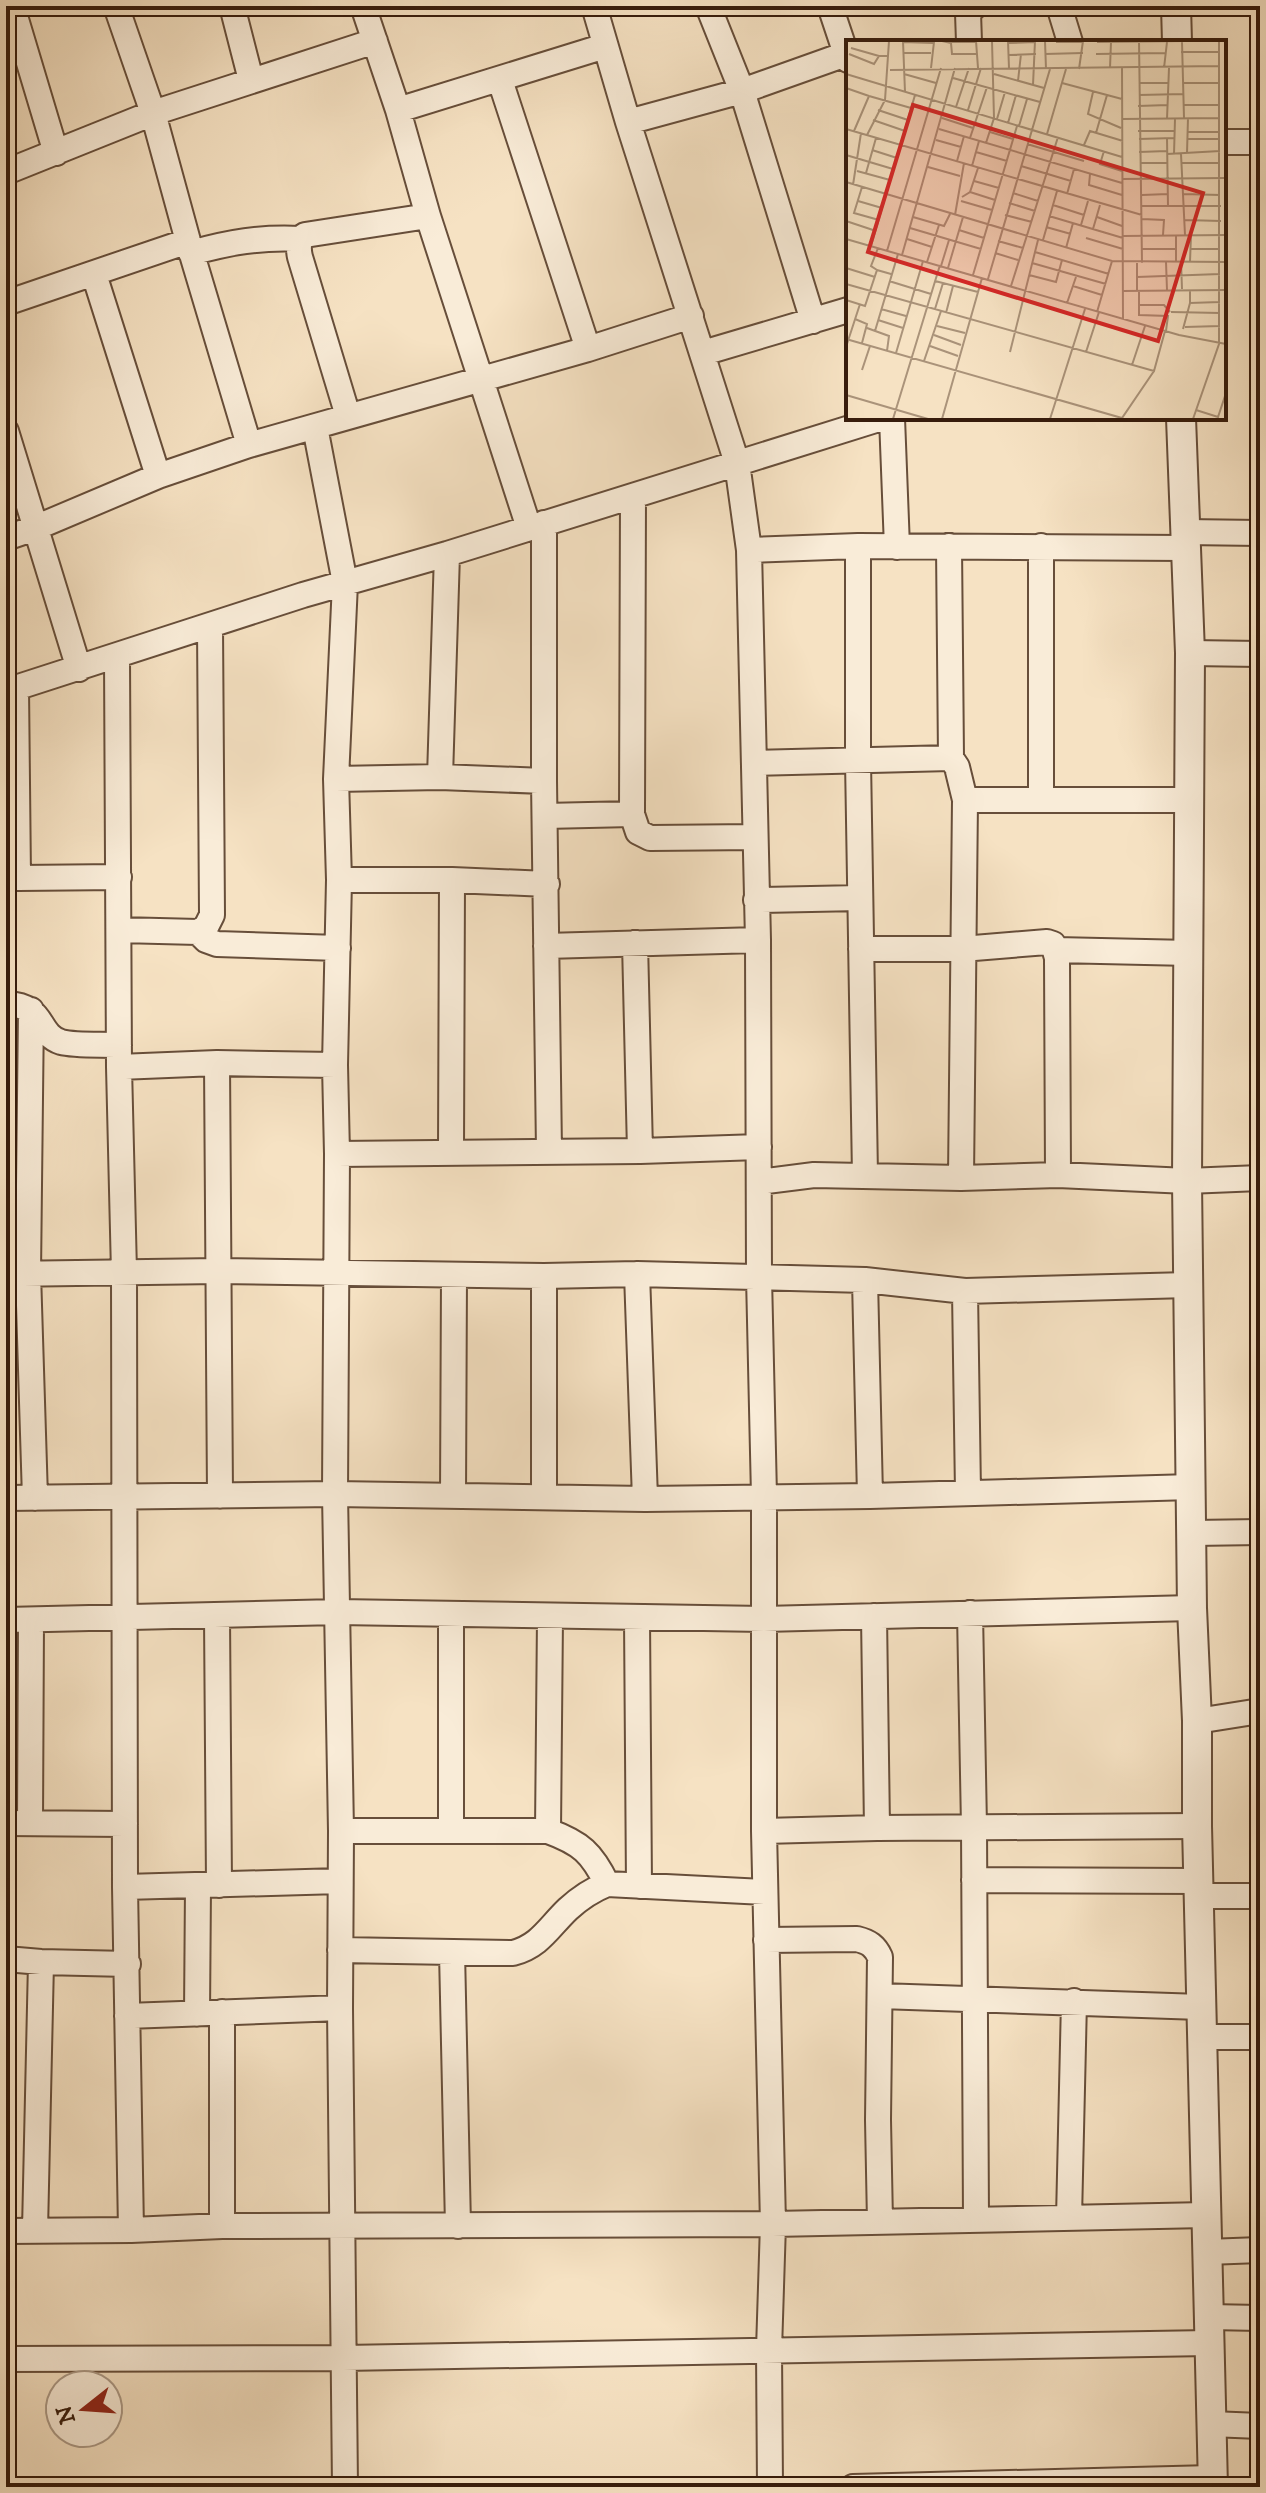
<svg xmlns="http://www.w3.org/2000/svg" width="1266" height="2493" font-family="'IM FELL DW Pica',serif">
	<style>
		.lines { fill: none; stroke-linecap: round; stroke-linejoin: round }
		.minor-casing { stroke: #674e3a; stroke-width: 28 }
		.tertiary-casing { stroke: #674e3a; stroke-width: 32 }
		.minor { stroke: #f9ecd8; stroke-width: 24 }
		.tertiary { stroke: #f9ecd8; stroke-width: 28 }
		.inset-road { fill: none; stroke: #aa937a; stroke-width: 2 }
		.view { fill: #d62828; fill-opacity: 0.15; stroke: #d62828; stroke-width: 4 }
		.inset-edge { fill: none; stroke: #371c0c; stroke-width: 4 }
	</style>
	<rect width="100%" height="100%" fill="#f6e2c3"/>
	<filter id="stains"><feTurbulence type="fractalNoise" baseFrequency=".0025" numOctaves="4"/><feColorMatrix values="0 0 0 0 .2 0 0 0 0 .09 0 0 0 0 .02 0 0 0 .5 -.17"/></filter>
	<radialGradient id="worn" r=".72"><stop offset=".6" stop-color="#630" stop-opacity="0"/><stop offset="1" stop-color="#630" stop-opacity=".3"/></radialGradient>
	<g class="lines">
		<g class="minor-casing">
			<path id="minor" d="M 12,6 L 56,153
				M 116,6 L 153,113 L 188,241 L 249,445
				M 232,6 L 251,80
				M 363,6 L 398,110 L 428,216 L 529,528
				M 594,6 L 628,122 L 737,463 L 749,550 L 758,940 L 759,1277 L 764,1496 L 764,1831 L 773,2224 L 769,2350 L 770,2487
				M 708,6 L 742,91 L 813,321
				M 830,6 L 848,60
				M 1059,6 L 1070,42
				M 969,42 L 968,13 L 975,6
				M 500,80 L 588,349
				M 398,110 L 605,46
				M 628,122 L 742,91 L 846,54
				M 1224,142 L 1260,142
				M 6,172 L 153,113 L 375,41
				M 191,253 C 230,242 260,237 301,239
				M 94,274 L 158,476
				M 6,303 L 188,241
				M 703,353 L 848,310
				M 348,416 L 300,257 C 298,248 298,241 305,235 L 428,216
				M 892,418 L 897,547
				M 315,427 L 345,583 L 336,779 L 339,880 L 335,1065 L 337,1154 L 335,1494 L 341,1831 L 340,2008 L 345,2487
				M 6,431 L 79,669
				M 633,496 L 632,814 L 638,832 L 650,838 L 755,837
				M 544,523 L 544,781 L 549,1151
				M 1185,532 L 1260,533
				M 6,538 L 35,528 L 158,476 L 249,445 L 588,349 L 691,316
				M 858,546 L 858,761 L 865,1175
				M 949,546 L 951,758 L 957,767 L 965,800 L 961,1178
				M 749,550 L 858,546 L 1186,548
				M 1190,653 L 1260,654
				M 117,657 L 119,1067 L 124,1272 L 125,1887 L 131,2230
				M 6,691 L 303,595 L 447,554 L 882,418
				M 754,763 L 951,758
				M 440,777 L 447,554
				M 336,779 L 440,777 L 544,781
				M 965,800 L 1191,800
				M 1041,800 L 1041,546
				M 545,816 L 632,814
				M 6,878 L 18,878 L 16,688
				M 18,878 L 119,877
				M 339,880 L 452,880 L 547,884
				M 756,900 L 860,898
				M 120,930 L 198,932 L 206,927 L 212,915 L 210,626
				M 198,932 L 206,940 L 217,944 L 338,948
				M 635,943 L 640,1151
				M 546,946 L 758,940
				M 861,949 L 962,949 L 1047,942 L 1053,944 L 1057,958 L 1058,1175
				M 1056,950 L 1190,953
				M 6,1004 C 46,1005 36,1034 61,1042 C 76,1046 103,1044 119,1045
				M 31,1010 L 28,1273 L 35,1498
				M 217,1063 L 220,1496
				M 119,1067 L 217,1063 L 335,1065
				M 451,1152 L 452,880
				M 337,1154 L 640,1151 L 759,1147
				M 759,1182 L 814,1175 L 961,1178 L 1058,1175 L 1187,1181 L 1260,1178
				M 6,1274 L 218,1271 L 544,1276 L 637,1274 L 865,1280 L 965,1291 L 1188,1285
				M 637,1274 L 645,1499
				M 865,1280 L 870,1496
				M 965,1291 L 968,1493
				M 453,1496 L 454,1275
				M 544,1497 L 544,1276
				M 6,1498 L 335,1494 L 645,1499 L 870,1496 L 1192,1487
				M 1193,1533 L 1260,1532
				M 970,1613 L 974,1827 L 976,2220
				M 451,1614 L 451,1830
				M 217,1616 L 219,1885
				M 874,1616 L 877,1828
				M 637,1618 L 639,1886
				M 6,1620 L 338,1612 L 764,1619 L 1192,1608
				M 1197,1721 L 1260,1711
				M 6,1823 L 125,1824
				M 30,1823 L 31,1620
				M 341,1831 L 548,1831 C 581,1843 592,1853 607,1884
				M 548,1831 L 550,1617
				M 764,1831 L 877,1828 L 1197,1826
				M 974,1880 L 1198,1881
				M 125,1887 L 340,1881
				M 1199,1896 L 1260,1896
				M 766,1940 L 857,1939 C 869,1942 875,1946 880,1957 L 878,2120 L 880,2222
				M 340,1950 L 513,1953 C 540,1946 549,1927 568,1909 C 580,1898 592,1890 607,1884 L 765,1892
				M 452,1952 L 458,2226
				M 6,1959 L 41,1962 L 128,1964
				M 880,1996 L 1201,2007
				M 222,2012 L 222,2226
				M 197,2014 L 198,1886
				M 127,2016 L 340,2008
				M 1202,2037 L 1260,2037
				M 1069,2218 L 1074,2001
				M 35,2230 L 41,1962
				M 6,2231 L 131,2230 L 222,2226 L 773,2224 L 1206,2215
				M 1207,2252 L 1260,2250
				M 1209,2317 L 1260,2318
				M 6,2359 L 344,2358 L 1209,2343
				M 1211,2424 L 1260,2426
				M 853,2487 L 1212,2478"/>
		</g>
		<g class="tertiary-casing">
			<path id="tertiary" d="M 1176,6 L 1177,42
				M 1181,418 L 1190,653 L 1187,1181 L 1192,1608 L 1197,1721 L 1197,1826 L 1213,2487"/>
		</g>
		<use href="#minor" class="minor"/>
		<use href="#tertiary" class="tertiary"/>
	</g>
	<g transform="translate(846 40)">
		<rect width="380" height="380" fill="#f6e2c3"/>
		<path class="inset-road" d="M 57,1 L 59,52M 96,1 L 105,3 L 106,14 L 131,14M 130,1 L 132,28M 162,1 L 163,28M 199,1 L 200,29M 293,1 L 296,223M 57,2 L 87,3M 105,2 L 130,2M 210,2 L 237,2M 251,2 L 340,1M 336,2 L 338,78M 162,3 L 189,2M 5,8 L 33,16M 335,12 L 373,12M 57,13 L 85,13M 3,14 L 28,24 L 33,16 L 42,16M 199,14 L 237,13M 250,14 L 319,13M 163,15 L 190,14M 85,28 L 88,2M 264,28 L 265,2M 276,28 L 277,279M 318,28 L 321,2M 233,29 L 237,1M 44,30 L 373,26M 0,34 L 276,117M 58,34 L 90,43M 148,34 L 198,48M 107,38 L 194,62M 172,41 L 175,14M 216,43 L 276,59M 294,43 L 323,43M 338,43 L 373,43M 187,45 L 189,1M 0,48 L 23,56M 247,52 L 242,74 L 275,88M 293,55 L 338,54M 338,65 L 373,65M 292,66 L 322,65M 110,67 L 123,28M 32,70 L 62,80M 122,70 L 135,28M 96,78 L 127,88M 151,79 L 159,52M 276,79 L 373,78M 321,79 L 323,28M 27,80 L 59,91M 162,83 L 170,55M 173,86 L 181,59M 0,89 L 296,175M 93,89 L 276,143M 8,91 L 23,56 L 65,68M 292,91 L 328,91M 144,92 L 167,99M 341,92 L 373,92M 250,93 L 261,55M 201,94 L 220,29M 21,95 L 39,60 L 43,1M 124,98 L 141,47M 321,98 L 322,167M 293,99 L 328,98M 342,99 L 373,99M 90,100 L 115,107M 140,103 L 148,78 L 146,1M 181,104 L 238,121M 238,105 L 244,91 L 277,101M 26,110 L 51,118M 258,111 L 254,124 L 276,131M 130,112 L 161,121M 293,112 L 321,111M 341,113 L 342,78M 321,114 L 374,111M 328,114 L 329,79M 335,114 L 339,195M 0,115 L 47,129M 111,121 L 118,96M 294,123 L 321,123M 335,123 L 374,123M 126,126 L 133,101M 175,126 L 225,141M 82,127 L 114,136M 11,131 L 44,140M 20,133 L 30,98M 244,134 L 243,145 L 276,155M 276,139 L 380,138M 128,141 L 153,148M 0,142 L 266,221 L 380,222M 7,145 L 15,93M 16,147 L 8,173 L 33,180M 124,152 L 149,160M 167,153 L 192,161M 221,154 L 228,129M 337,154 L 374,155M 296,155 L 322,154M 116,157 L 124,152 L 132,128M 12,161 L 36,168M 115,161 L 146,170M 163,163 L 189,171M 207,165 L 238,175M 296,166 L 375,166M 109,175 L 118,123M 159,175 L 186,182M 203,176 L 277,198M 67,177 L 98,186 L 104,174M 251,177 L 276,186M 296,179 L 318,180 L 317,195M 339,180 L 375,181M 0,181 L 30,191M 235,185 L 242,161M 200,187 L 225,194M 64,188 L 135,209M 247,189 L 254,165M 113,190 L 138,198M 277,196 L 380,195M 330,196 L 330,222M 240,198 L 277,209M 0,199 L 333,295 L 380,304M 61,199 L 86,207M 197,200 L 211,151M 152,201 L 177,208M 25,206 L 69,55M 220,208 L 227,183M 295,209 L 330,209M 344,209 L 373,209M 41,211 L 95,28M 189,212 L 263,234M 149,213 L 172,220M 56,215 L 109,28M 81,222 L 93,185M 320,222 L 321,250M 335,222 L 336,249M 344,222 L 345,195M 186,223 L 260,244M 95,226 L 103,200M 0,228 L 29,237M 102,228 L 117,177M 31,230 L 25,226 L 32,208M 127,235 L 171,86M 183,235 L 210,242 L 216,220M 291,237 L 374,234M 142,239 L 204,29M 43,241 L 85,254M 89,241 L 132,252M 0,244 L 308,331 L 319,291M 165,246 L 212,97M 227,246 L 256,255M 344,250 L 344,263 L 374,262M 277,251 L 380,250M 291,251 L 291,223M 293,251 L 293,275 L 322,276 L 320,291M 0,260 L 19,266 L 31,230 L 45,234M 221,263 L 230,237M 293,265 L 318,265 L 324,272M 35,269 L 60,276M 89,269 L 97,243M 251,272 L 266,221M 325,272 L 374,273M 100,273 L 107,246M 9,279 L 21,284 L 16,303M 32,280 L 57,288M 91,286 L 119,293M 339,287 L 374,286M 21,288 L 43,296 L 41,311M 337,289 L 344,263M 29,291 L 52,214M 88,295 L 115,305M 0,299 L 276,378 L 308,331M 84,306 L 112,316M 0,307 L 14,264M 164,312 L 192,200M 240,312 L 253,272M 50,313 L 77,221M 78,321 L 95,271M 286,325 L 299,286M 16,330 L 24,306M 0,355 L 82,379M 350,370 L 372,377 L 380,353M 47,379 L 94,225M 96,379 L 136,238M 204,379 L 239,269M 347,379 L 373,304 L 373,1"/>
		<path class="view" d="M 67,65 L 357,153 L 312,301 L 22,212 Z"/>
		<rect width="380" height="380" class="inset-edge"/>
	</g>
	<rect width="1266" height="2493" fill="none" stroke="#f6e2c3" stroke-width="32"/>
	<rect x="8" y="8" width="1250" height="2477" fill="none" stroke="#371c0c" stroke-width="4"/>
	<rect x="16" y="16" width="1234" height="2461" fill="none" stroke="#371c0c" stroke-width="2"/>
	<g transform="translate(84 2409) rotate(253)"><circle r="38" fill="#f9ecd8" stroke="#ab9986" stroke-width="2"/>
	<path d="M0-6L14 30L0 20L-14 30Z" fill="#8f2418"/>
	<text y="-12" font-size="22" font-weight="bold" text-anchor="middle" fill="#371c0c">N</text>
	</g>
	<rect width="100%" height="100%" filter="url(#stains)"/>
	<rect width="100%" height="100%" fill="url(#worn)"/>
</svg>
